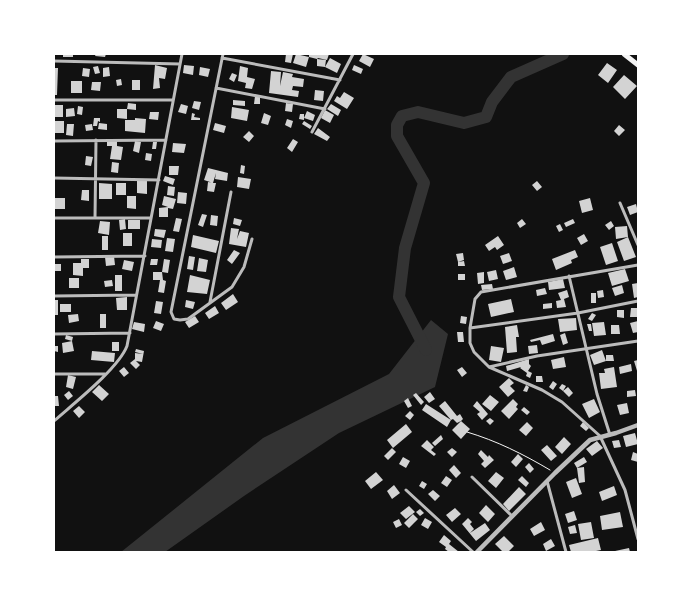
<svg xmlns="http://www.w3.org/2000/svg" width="692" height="606" font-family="'Playfair Display',serif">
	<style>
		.water { fill: #333 }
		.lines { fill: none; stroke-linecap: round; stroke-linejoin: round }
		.river { stroke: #333; stroke-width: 12 }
		.building { fill: #d3d3d3 }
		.path { stroke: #f5f5f5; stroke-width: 1 }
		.minor { stroke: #bcbcbc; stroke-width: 3 }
		.tertiary { stroke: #bcbcbc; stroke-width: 4.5 }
		.primary { stroke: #f5f5f5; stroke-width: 5 }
	</style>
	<rect width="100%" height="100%" fill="#111"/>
	<path class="water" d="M 431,320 L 448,334 L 435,387 L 339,433 L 244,496 L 165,552 L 121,552 L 263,438 L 389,374 Z"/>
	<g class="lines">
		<path class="river" d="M 426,350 L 399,297 L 405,248 L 424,183 L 397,136 L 397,125 L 402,116 L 418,112 L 464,123 L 486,117 L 492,102 L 511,77 L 563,54"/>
	</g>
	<path class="building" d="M 63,54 L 73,54 L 73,57 L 63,57 Z
		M 96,54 L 106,54 L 105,57 L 95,56 Z
		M 286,54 L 293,54 L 291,63 L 285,62 Z
		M 296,54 L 309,57 L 306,67 L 293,63 Z
		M 309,54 L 329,54 L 327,60 L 318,58 L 317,59 L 309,57 Z
		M 363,54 L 374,59 L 370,67 L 359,61 Z
		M 330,58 L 341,64 L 337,73 L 325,67 Z
		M 317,59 L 326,60 L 325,67 L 317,66 Z
		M 607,63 L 617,70 L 608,83 L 598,75 Z
		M 155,65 L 167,68 L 165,79 L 159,78 L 160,88 L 153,89 Z
		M 184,65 L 194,66 L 193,75 L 183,73 Z
		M 354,65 L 363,69 L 361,74 L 352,70 Z
		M 98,66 L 100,73 L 95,74 L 93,67 Z
		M 240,66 L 248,68 L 247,77 L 239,75 L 255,79 L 252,89 L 245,88 L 246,83 L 238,81 Z
		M 109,67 L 110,76 L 103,77 L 103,68 Z
		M 200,67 L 210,69 L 208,77 L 199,75 Z
		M 54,68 L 58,68 L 57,95 L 54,95 Z
		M 83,68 L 90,69 L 89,77 L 82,76 Z
		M 271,71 L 281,72 L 280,86 L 283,72 L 293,74 L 292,77 L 304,79 L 303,87 L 293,86 L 292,90 L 299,91 L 298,97 L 269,93 Z
		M 232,73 L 237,75 L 234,82 L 229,79 Z
		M 624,75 L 637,86 L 625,99 L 613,87 Z
		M 121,79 L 122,85 L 117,86 L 116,80 Z
		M 132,80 L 140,80 L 140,90 L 132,90 Z
		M 71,81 L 82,81 L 82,93 L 71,93 Z
		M 92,82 L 101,82 L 100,91 L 91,90 Z
		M 315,90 L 324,91 L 323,101 L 314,100 Z
		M 344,92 L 354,98 L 347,109 L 334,101 L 337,96 L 340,98 Z
		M 255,96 L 260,97 L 260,104 L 254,104 Z
		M 233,100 L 245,101 L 245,106 L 233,105 Z
		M 194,101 L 201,102 L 199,110 L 192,108 Z
		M 128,103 L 136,104 L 136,110 L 127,109 Z
		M 286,103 L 293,104 L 292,112 L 285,111 Z
		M 181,104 L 188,106 L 186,114 L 178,112 Z
		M 331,104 L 341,110 L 338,116 L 327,109 Z
		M 54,105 L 63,105 L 63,117 L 54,117 Z
		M 78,106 L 83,107 L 82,115 L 77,114 Z
		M 232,107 L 249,110 L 247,121 L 231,118 Z
		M 74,108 L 75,116 L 66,117 L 66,109 Z
		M 117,109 L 127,109 L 127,119 L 117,118 Z
		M 325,110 L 334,115 L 330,123 L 321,118 Z
		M 307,111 L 315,115 L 313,121 L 304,118 Z
		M 150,112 L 159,112 L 158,120 L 149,119 Z
		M 192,113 L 195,114 L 194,117 L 200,118 L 200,120 L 191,120 Z
		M 264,113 L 271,116 L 268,125 L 261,123 Z
		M 300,114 L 304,114 L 304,120 L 299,119 Z
		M 94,118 L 100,118 L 100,122 L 98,121 L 97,126 L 93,126 Z
		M 135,118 L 146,119 L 145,133 L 125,131 L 125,120 L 135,120 Z
		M 287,119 L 293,121 L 291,128 L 285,125 Z
		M 55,121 L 64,121 L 64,133 L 54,133 Z
		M 304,121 L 312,126 L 310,129 L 302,124 Z
		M 99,123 L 107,124 L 107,130 L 98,129 Z
		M 215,123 L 226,126 L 224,133 L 213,130 Z
		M 67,124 L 74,124 L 73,136 L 66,135 Z
		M 92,124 L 93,130 L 86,131 L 85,125 Z
		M 619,125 L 625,130 L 619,136 L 614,131 Z
		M 318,128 L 330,137 L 327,141 L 314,134 Z
		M 249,131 L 254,136 L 249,142 L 243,137 Z
		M 293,139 L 298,142 L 292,152 L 287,148 Z
		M 107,141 L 117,141 L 117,146 L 123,147 L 121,160 L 110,159 L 112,146 L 107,146 Z
		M 135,141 L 141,142 L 139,153 L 133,151 Z
		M 153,142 L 157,142 L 156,149 L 152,149 Z
		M 173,143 L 186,144 L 184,153 L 172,152 Z
		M 146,153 L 152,154 L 151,161 L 145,160 Z
		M 86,156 L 93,157 L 91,166 L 85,165 Z
		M 112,162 L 119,163 L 118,173 L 111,172 Z
		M 241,165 L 245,166 L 244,174 L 240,173 Z
		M 169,166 L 179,166 L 178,175 L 169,175 Z
		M 208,168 L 228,173 L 227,181 L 215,179 L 216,173 L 213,183 L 204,180 Z
		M 165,176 L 175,179 L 173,185 L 163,181 Z
		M 238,177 L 251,179 L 249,189 L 237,187 Z
		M 137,181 L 147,181 L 147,194 L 137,193 Z
		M 537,181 L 542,187 L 537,191 L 532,185 Z
		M 208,182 L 216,183 L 214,192 L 207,191 Z
		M 99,183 L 112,184 L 112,199 L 99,199 Z
		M 116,183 L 126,183 L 126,195 L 116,195 Z
		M 168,186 L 175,187 L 174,196 L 167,195 Z
		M 82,190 L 89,190 L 89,201 L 81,200 Z
		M 178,192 L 187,193 L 186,204 L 177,203 Z
		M 127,196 L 136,196 L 136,209 L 127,208 Z
		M 164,196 L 176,199 L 173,209 L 168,208 L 168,217 L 159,217 L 159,208 L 168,207 L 162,205 Z
		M 54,198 L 65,198 L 65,209 L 54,209 Z
		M 590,198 L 593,210 L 582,213 L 579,201 Z
		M 636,204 L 638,212 L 630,215 L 627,207 Z
		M 202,214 L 207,215 L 203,227 L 198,225 Z
		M 211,215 L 218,216 L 217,226 L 210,225 Z
		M 176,218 L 182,219 L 179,232 L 173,231 Z
		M 234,218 L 242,220 L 240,226 L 233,224 Z
		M 125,219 L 126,229 L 120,230 L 119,220 Z
		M 522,219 L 526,224 L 520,228 L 517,223 Z
		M 573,219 L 575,223 L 566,227 L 564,223 Z
		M 128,220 L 140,220 L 140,229 L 128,229 Z
		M 100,221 L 110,222 L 109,235 L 98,233 Z
		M 611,221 L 614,226 L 609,230 L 605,225 Z
		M 560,224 L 563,230 L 559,232 L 556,226 Z
		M 627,226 L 628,237 L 616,239 L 615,227 Z
		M 231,228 L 239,229 L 237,239 L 240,231 L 249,233 L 246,247 L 229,244 Z
		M 155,229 L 166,230 L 164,238 L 154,236 Z
		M 123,233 L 132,233 L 132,246 L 123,246 Z
		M 584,234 L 588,241 L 581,245 L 577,238 Z
		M 193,235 L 219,241 L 216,253 L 191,247 Z
		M 102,236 L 108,236 L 108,250 L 102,250 Z
		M 498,236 L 504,245 L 497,250 L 495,247 L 489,251 L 485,245 Z
		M 628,237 L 636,257 L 624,261 L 617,242 Z
		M 167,238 L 175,239 L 173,252 L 165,251 Z
		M 152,239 L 162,240 L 161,248 L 151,247 Z
		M 612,243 L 618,261 L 606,265 L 600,247 Z
		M 234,250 L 240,253 L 232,264 L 227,260 Z
		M 575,250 L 578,257 L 571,260 L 572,263 L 556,270 L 552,259 Z
		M 463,253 L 464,260 L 458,262 L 456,254 Z
		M 509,253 L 512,261 L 503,264 L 500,256 Z
		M 114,256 L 115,265 L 106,266 L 105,257 Z
		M 189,256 L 195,257 L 193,270 L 187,269 Z
		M 199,258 L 208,260 L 206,272 L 197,271 Z
		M 81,259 L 89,259 L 89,268 L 83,268 L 83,276 L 73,275 L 73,263 L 81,263 Z
		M 151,259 L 158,259 L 157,265 L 150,265 Z
		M 164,259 L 170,260 L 168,273 L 162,272 Z
		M 124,260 L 134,262 L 132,271 L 122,269 Z
		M 464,261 L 465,266 L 458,266 L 458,262 Z
		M 54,264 L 61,264 L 61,271 L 54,271 Z
		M 514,267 L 517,277 L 506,280 L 503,271 Z
		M 625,269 L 629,281 L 612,286 L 608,273 Z
		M 496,270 L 498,279 L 489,281 L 487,272 Z
		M 153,272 L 162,272 L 163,280 L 166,281 L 164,293 L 158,292 L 160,280 L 153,280 Z
		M 484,272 L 484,283 L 478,284 L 477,273 Z
		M 458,274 L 465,274 L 465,280 L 458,280 Z
		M 115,275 L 122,275 L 122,291 L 115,291 Z
		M 190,275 L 210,280 L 207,294 L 187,292 Z
		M 69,278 L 79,278 L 79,288 L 69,288 Z
		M 563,279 L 565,288 L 549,290 L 548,282 Z
		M 112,280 L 113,286 L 105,287 L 104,281 Z
		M 638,283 L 638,297 L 634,298 L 632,284 Z
		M 492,284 L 493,289 L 482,290 L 481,285 Z
		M 622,285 L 624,293 L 615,296 L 612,288 Z
		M 545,288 L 547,294 L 537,296 L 536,290 Z
		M 567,290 L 569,297 L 564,299 L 566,307 L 557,308 L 556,301 L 561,300 L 558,293 Z
		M 603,290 L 604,297 L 598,298 L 597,291 Z
		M 591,293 L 596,293 L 596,303 L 591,303 Z
		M 233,294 L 238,302 L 226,310 L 221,303 Z
		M 127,297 L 127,310 L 117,310 L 116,298 Z
		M 511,299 L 514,312 L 491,317 L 488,304 Z
		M 54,300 L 58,300 L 58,315 L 54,315 Z
		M 186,300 L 195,302 L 193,309 L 185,307 Z
		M 156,301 L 163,302 L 161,314 L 154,313 Z
		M 552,303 L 552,308 L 543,309 L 543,304 Z
		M 60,304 L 71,304 L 71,312 L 60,312 Z
		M 215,306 L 219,313 L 209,319 L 205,313 Z
		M 631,308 L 638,308 L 638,317 L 630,317 Z
		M 617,310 L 624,310 L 624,318 L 617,317 Z
		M 592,313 L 596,315 L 592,321 L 588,319 Z
		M 78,314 L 79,321 L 69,323 L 68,315 Z
		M 100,314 L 106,314 L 106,328 L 100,328 Z
		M 195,316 L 199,322 L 189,328 L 185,322 Z
		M 461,316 L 467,317 L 466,324 L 460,323 Z
		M 576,318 L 577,330 L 560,332 L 558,319 Z
		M 156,321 L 164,324 L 161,331 L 153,328 Z
		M 638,321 L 638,332 L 633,333 L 630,323 Z
		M 134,322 L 145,324 L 144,332 L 132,329 Z
		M 604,322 L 606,335 L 594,336 L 592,323 Z
		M 587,324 L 591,324 L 592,331 L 589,331 Z
		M 517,325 L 519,337 L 516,337 L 517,352 L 507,353 L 505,327 Z
		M 611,325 L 619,325 L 620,334 L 611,334 Z
		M 457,332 L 463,332 L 464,342 L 458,342 Z
		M 565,333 L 568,343 L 563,345 L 560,335 Z
		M 553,334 L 555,341 L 542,345 L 540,340 L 531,342 L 530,340 Z
		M 66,335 L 73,337 L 72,341 L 65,339 Z
		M 72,341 L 74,351 L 63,353 L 62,343 Z
		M 112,342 L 119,342 L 119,351 L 112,351 Z
		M 537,345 L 538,353 L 529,354 L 528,346 Z
		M 54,346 L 58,346 L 58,352 L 54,351 Z
		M 491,346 L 504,348 L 501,362 L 489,360 Z
		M 136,349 L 144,351 L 142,362 L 136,361 L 140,365 L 136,369 L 130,363 L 135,359 L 135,353 L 143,354 L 135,352 Z
		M 602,350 L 606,361 L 594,365 L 590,355 Z
		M 92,351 L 115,353 L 114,362 L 91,360 Z
		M 606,355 L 613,355 L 614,361 L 606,361 Z
		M 564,357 L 566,367 L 553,369 L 551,360 Z
		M 529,359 L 529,364 L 531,366 L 528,371 L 532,373 L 530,378 L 526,376 L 527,373 L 520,368 L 521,367 L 507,371 L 506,366 Z
		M 638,360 L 638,374 L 634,361 Z
		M 631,364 L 632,371 L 620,374 L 619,367 Z
		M 124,367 L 129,373 L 124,377 L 119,371 Z
		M 462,367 L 467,373 L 462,377 L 457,370 Z
		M 614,367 L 617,387 L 601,389 L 599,373 L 605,373 L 604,369 Z
		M 68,375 L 76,377 L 73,389 L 66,387 Z
		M 536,376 L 542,376 L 543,382 L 536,382 Z
		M 509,378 L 514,383 L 510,386 L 515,391 L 508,397 L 499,387 Z
		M 553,381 L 557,384 L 553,390 L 549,387 Z
		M 562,384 L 566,386 L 563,391 L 559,388 Z
		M 99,385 L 109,394 L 102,401 L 92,392 Z
		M 526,385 L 529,387 L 527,392 L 523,391 Z
		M 568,387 L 573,393 L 569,397 L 563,391 Z
		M 635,390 L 636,396 L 627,397 L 627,391 Z
		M 69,391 L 73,396 L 68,400 L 64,395 Z
		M 430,392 L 435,399 L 429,403 L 424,397 Z
		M 416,393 L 424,402 L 421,405 L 413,395 Z
		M 490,395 L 499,402 L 491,411 L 482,404 Z
		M 54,396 L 58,396 L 59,406 L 54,406 Z
		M 408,398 L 412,406 L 408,408 L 404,401 Z
		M 513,399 L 518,404 L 516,407 L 518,409 L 509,419 L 501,411 Z
		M 594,399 L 600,412 L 589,418 L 582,404 Z
		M 445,401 L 457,416 L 460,414 L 463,419 L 461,421 L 470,429 L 461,439 L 452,430 L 461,421 L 457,423 L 453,419 L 451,420 L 439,406 Z
		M 477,401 L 488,414 L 482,420 L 477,414 L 480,412 L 473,406 Z
		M 627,403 L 629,413 L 620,415 L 617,405 Z
		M 426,404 L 451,420 L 447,427 L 422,410 Z
		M 79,406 L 85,412 L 79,418 L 73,411 Z
		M 524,407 L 530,412 L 527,415 L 521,410 Z
		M 410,411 L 414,415 L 410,420 L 405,416 Z
		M 490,418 L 494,421 L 490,425 L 486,421 Z
		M 527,422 L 533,428 L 526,436 L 519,430 Z
		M 583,422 L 589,428 L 586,431 L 580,426 Z
		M 406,424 L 412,432 L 393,448 L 387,440 Z
		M 635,433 L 638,444 L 626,447 L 623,436 Z
		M 441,435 L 443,439 L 435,446 L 432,443 Z
		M 564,437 L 571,444 L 562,454 L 555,447 Z
		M 427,440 L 434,447 L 431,450 L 436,454 L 434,456 L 421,446 Z
		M 619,440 L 621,447 L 614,448 L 612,441 Z
		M 597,441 L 603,448 L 592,456 L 586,449 Z
		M 547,445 L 557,456 L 551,461 L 541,450 Z
		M 392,448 L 396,452 L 388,460 L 384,456 Z
		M 452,448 L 457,452 L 452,457 L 447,452 Z
		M 481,450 L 488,457 L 489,455 L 494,460 L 485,468 L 481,464 L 484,461 L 478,454 Z
		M 633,452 L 638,454 L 638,462 L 631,460 Z
		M 518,454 L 523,459 L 516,467 L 511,462 Z
		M 403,457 L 410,461 L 406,468 L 399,464 Z
		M 584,457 L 587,462 L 577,468 L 584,467 L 585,482 L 579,483 L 577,468 L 574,463 Z
		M 529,463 L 534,469 L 530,473 L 525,467 Z
		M 454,465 L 461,473 L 456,478 L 449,470 Z
		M 376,472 L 383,480 L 371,489 L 365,481 Z
		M 496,472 L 504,478 L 496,488 L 488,481 Z
		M 446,476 L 452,480 L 447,487 L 441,483 Z
		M 522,476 L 529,483 L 526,487 L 518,480 Z
		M 576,478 L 582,494 L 572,498 L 566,482 Z
		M 422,481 L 427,484 L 424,489 L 419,486 Z
		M 394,485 L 400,493 L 392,499 L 387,491 Z
		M 614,486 L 617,495 L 602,501 L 599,492 Z
		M 519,487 L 526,494 L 509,511 L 503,504 Z
		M 433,490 L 440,496 L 435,501 L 428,494 Z
		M 486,505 L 495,514 L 488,522 L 479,513 Z
		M 409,506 L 415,512 L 406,519 L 400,513 Z
		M 455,508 L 461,514 L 452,522 L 446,515 Z
		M 420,509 L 424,513 L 420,516 L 416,512 Z
		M 574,511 L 577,520 L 568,523 L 565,514 Z
		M 620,512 L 623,527 L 602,530 L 600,516 Z
		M 413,514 L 418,519 L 409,528 L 404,523 Z
		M 425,518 L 432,522 L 428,529 L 421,525 Z
		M 468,518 L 472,522 L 470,524 L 474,529 L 470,533 L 485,523 L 490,530 L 476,541 L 462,524 Z
		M 399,519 L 402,525 L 396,528 L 393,522 Z
		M 541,522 L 545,530 L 534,536 L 530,529 Z
		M 591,522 L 594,538 L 581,540 L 578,524 Z
		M 575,525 L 577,533 L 570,534 L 568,527 Z
		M 444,535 L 451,541 L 449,544 L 459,552 L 449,552 L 445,549 L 446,547 L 439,542 Z
		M 504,536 L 514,546 L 508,552 L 503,552 L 495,544 Z
		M 598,538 L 601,550 L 591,552 L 571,552 L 569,545 Z
		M 551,539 L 555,546 L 546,551 L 543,544 Z
		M 629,548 L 630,552 L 615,552 L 615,551 Z"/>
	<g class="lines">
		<path class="path" d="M 467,432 C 497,441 523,454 550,470"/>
		<path class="minor" d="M 223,54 L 171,312 L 174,319 L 180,320 L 188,319 L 232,287 L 244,267 L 252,239
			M 222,58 L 340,80
			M 54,61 L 180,64
			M 216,88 L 325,109
			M 54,100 L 173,100
			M 312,132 L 353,54
			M 54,141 L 166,140
			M 54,178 L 159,180
			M 620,203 L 638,245
			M 54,218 L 151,218
			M 95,218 L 96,140
			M 54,257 L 145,256
			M 638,265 L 481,292 L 475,299 L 470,328 L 470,343 L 474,352 L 489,367 L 542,390 L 562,402 L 600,436 L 625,490 L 638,539
			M 569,276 L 597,394 L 610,435
			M 54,296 L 136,295
			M 210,302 L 231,192
			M 470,328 L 578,313 L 638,301
			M 54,334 L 130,333
			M 489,367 L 537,356 L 638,341
			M 54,374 L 105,374
			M 54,421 C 73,404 118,369 127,346 L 182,54
			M 472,477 L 512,516
			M 547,481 L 566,552
			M 406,490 L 473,552"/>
		<path class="tertiary" d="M 477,552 L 555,473 L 590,440 L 616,433 L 638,425"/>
		<path class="primary" d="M 624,54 L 638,65"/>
	</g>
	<rect width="692" height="606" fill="none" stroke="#ffffff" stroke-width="110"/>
</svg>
